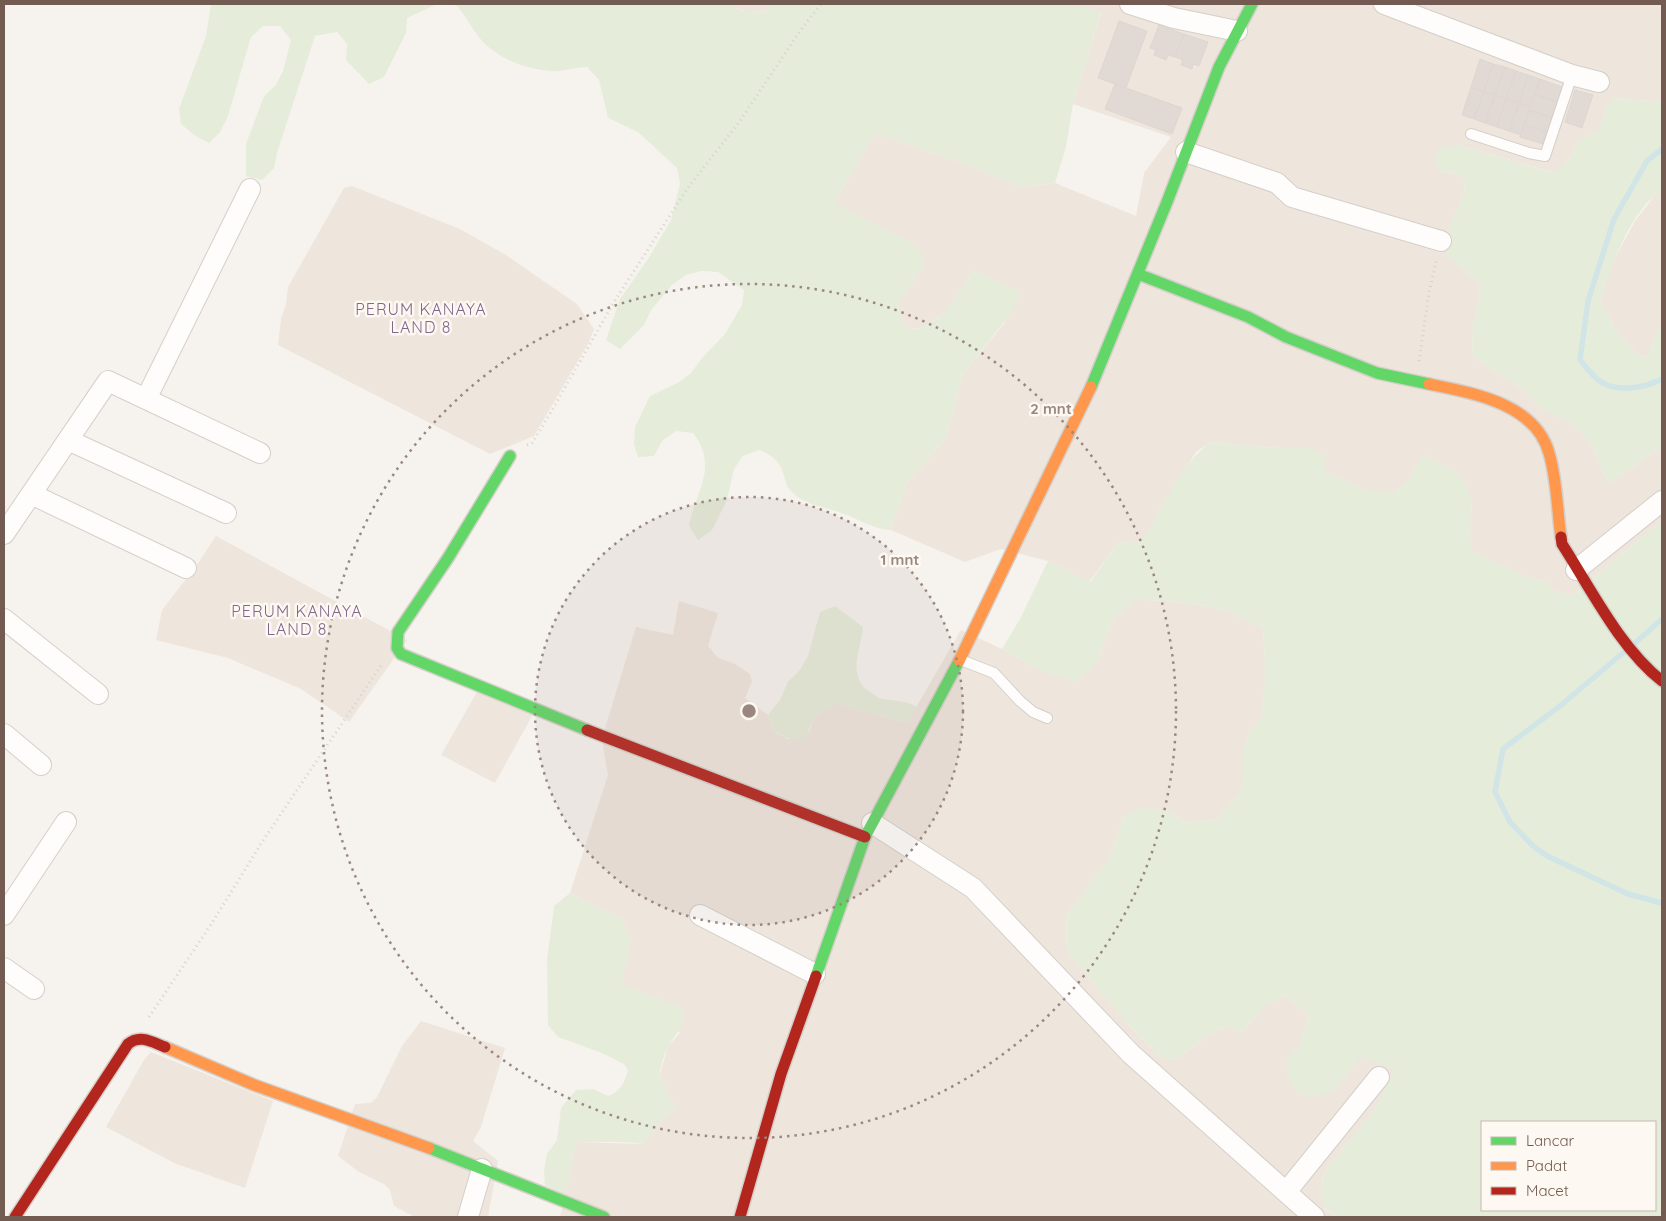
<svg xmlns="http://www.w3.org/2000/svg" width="1666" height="1221" font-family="Quicksand,sans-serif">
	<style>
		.residential { fill: #eee5dd }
		.green { fill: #e6ecda; fill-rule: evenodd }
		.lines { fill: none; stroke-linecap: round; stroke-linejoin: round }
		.stream { stroke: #d1e5e6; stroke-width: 5.5 }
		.building { fill: #e0d9d4; stroke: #dfd6d1 }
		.lane-casing { stroke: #d4cfc9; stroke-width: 12 }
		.street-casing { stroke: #d4cfc9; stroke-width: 22 }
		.fast-casing { stroke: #d4cfc9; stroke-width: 14 }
		.slow-casing { stroke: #d4cfc9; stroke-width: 14 }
		.jam-casing { stroke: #d4cfc9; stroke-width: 14 }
		.path { stroke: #d7d1cd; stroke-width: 3; stroke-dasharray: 1 4; stroke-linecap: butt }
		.lane { stroke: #fefdfc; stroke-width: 10 }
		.street { stroke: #fefdfc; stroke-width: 20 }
		.fast { stroke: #63d668; stroke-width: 11 }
		.slow { stroke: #ff974d; stroke-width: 11 }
		.jam { stroke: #b3261e; stroke-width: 11 }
		.ring { fill: none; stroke: #9a8880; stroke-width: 2.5; stroke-dasharray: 2.5 5 }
		.labels { text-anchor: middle; stroke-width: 5; stroke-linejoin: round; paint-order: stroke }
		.neighbourhood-label { font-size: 16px; letter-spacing: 1px; fill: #7f688e; stroke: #fdf8f1 }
		.centre { fill: #9a8880; stroke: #fdf8f1; stroke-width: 2.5 }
		.ring-label { font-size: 15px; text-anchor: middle; font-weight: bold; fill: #9a8880; stroke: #fdf8f1; stroke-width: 5; stroke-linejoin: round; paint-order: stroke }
	</style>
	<rect width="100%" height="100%" fill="#f6f3ee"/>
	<path class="residential" d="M 729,4 L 771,4 L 767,11 L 748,12 L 732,7 Z
		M 1072,4 L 1662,4 L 1662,102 L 1613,98 L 1604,112 L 1601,128 L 1579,142 L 1570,158 L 1555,173 L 1459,145 L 1440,171 L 1457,174 L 1465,179 L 1464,194 L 1447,233 L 1447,256 L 1481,284 L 1472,335 L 1473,357 L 1524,390 L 1542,409 L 1575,425 L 1592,446 L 1605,476 L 1611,483 L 1662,445 L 1662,521 L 1571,596 L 1554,590 L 1542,580 L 1525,576 L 1472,552 L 1469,535 L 1472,503 L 1424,454 L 1407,482 L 1394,493 L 1378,492 L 1363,489 L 1326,472 L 1310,448 L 1278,448 L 1211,442 L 1196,452 L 1155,518 L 1149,533 L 1136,543 L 1119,542 L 1089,582 L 1048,561 L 1001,549 L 965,562 L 891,530 L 907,482 L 946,438 L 963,374 L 1005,322 L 974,270 L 950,308 L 923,328 L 907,329 L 902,322 L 898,303 L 924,264 L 834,203 L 875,133 L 962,163 L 1022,187 L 1055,183 L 1136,216 L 1144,173 L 1171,137 L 1073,104 L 1101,13 Z
		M 352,186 L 460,229 L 506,255 L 577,304 L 594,329 L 589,342 L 534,436 L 490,454 L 278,345 L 281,319 L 286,304 L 288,287 L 344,188 Z
		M 1662,190 L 1662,324 L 1648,355 L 1640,357 L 1620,337 L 1600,301 L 1612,263 L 1635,221 L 1655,195 Z
		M 216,536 L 407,640 L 349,722 L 301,689 L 228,658 L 156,640 L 162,610 L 196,566 Z
		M 1135,599 L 1189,603 L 1229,611 L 1263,629 L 1266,673 L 1261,720 L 1250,732 L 1244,747 L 1244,778 L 1241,793 L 1218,819 L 1185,823 L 1171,813 L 1124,816 L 1109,860 L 1066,915 L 1067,951 L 1127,1023 L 1161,1058 L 1177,1059 L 1211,1033 L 1227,1026 L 1242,1032 L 1265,1006 L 1284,995 L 1309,1014 L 1300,1046 L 1332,1093 L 1361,1055 L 1396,1070 L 1374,1111 L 1329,1165 L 1322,1179 L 1325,1210 L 1339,1217 L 560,1217 L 576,1142 L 642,1144 L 675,1106 L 659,1077 L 668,1046 L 680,1033 L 621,984 L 631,941 L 622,918 L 606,912 L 570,893 L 608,775 L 603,746 L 606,725 L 636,627 L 673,635 L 679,601 L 718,613 L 708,646 L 718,658 L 735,664 L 750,674 L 752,682 L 745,698 L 768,715 L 773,731 L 788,739 L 809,731 L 815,716 L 835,703 L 907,723 L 961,630 L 1002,649 L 1042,671 L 1098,661 L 1112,620 Z
		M 482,683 L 537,707 L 495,783 L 441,755 Z
		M 421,1021 L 505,1048 L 481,1127 L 473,1141 L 498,1161 L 488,1217 L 415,1217 L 394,1206 L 390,1190 L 384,1184 L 359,1172 L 338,1156 L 355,1104 L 371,1103 L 377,1097 L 402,1046 Z
		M 151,1052 L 273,1101 L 245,1188 L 174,1163 L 106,1127 L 144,1060 Z"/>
	<path class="green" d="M 211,4 L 437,4 L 407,18 L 406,33 L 384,77 L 369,84 L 346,60 L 347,44 L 337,32 L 315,36 L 277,153 L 274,168 L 262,180 L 246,176 L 246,144 L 264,96 L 276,85 L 283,71 L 291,40 L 280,26 L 263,26 L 251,37 L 228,116 L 220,132 L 209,143 L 194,135 L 181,124 L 179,109 L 206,36 Z
		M 449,4 L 729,4 C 738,13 754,12 767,11 L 771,4 L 1072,4 L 1101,12 L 1073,104 L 1066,147 L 1055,183 L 1022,187 L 962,163 L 875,133 L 834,203 L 910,242 L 922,254 L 924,264 L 898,303 L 902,322 L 907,329 C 937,332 960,292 974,270 L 1019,292 L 1015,308 L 963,374 L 946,438 L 907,482 L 891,530 C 873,529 861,520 844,514 C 826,507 802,505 789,489 C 787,487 786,482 785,479 C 781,462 774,456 759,450 L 743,456 L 734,469 L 727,500 L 712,530 L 698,540 L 689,526 C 696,490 719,467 693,433 L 676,431 L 662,441 L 654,456 L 638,457 L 634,444 L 635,427 L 650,396 L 679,382 L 691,373 L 702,358 L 725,334 L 742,305 L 744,290 L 718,272 L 702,271 L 686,275 L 672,285 L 651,310 L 644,325 L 620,349 L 606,340 L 620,299 L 648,259 L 671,220 L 680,184 L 677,168 L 638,132 L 608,118 L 599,80 L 587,67 C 576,67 563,72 552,71 C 523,69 492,57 475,32 C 469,23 464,14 457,6 Z
		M 1613,98 L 1662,102 L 1662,190 C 1630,211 1611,266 1600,301 L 1620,337 L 1640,357 L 1648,355 L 1662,324 L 1662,445 L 1611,483 L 1605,476 L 1592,446 L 1575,425 L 1542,409 L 1524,390 L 1473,357 L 1472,335 L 1481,284 L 1447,256 L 1447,233 L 1464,194 L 1465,179 L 1457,174 L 1440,171 C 1435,162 1435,157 1440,148 L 1459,145 L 1554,173 L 1570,158 L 1579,142 L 1600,128 L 1604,112 Z
		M 1211,442 L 1278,448 L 1310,448 L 1326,456 L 1326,472 L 1363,489 L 1394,493 L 1407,482 L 1424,454 L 1457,474 L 1467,487 L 1472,503 L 1469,535 L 1473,552 L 1525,576 L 1542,580 L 1554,590 L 1571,596 L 1662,521 L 1662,1217 L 1339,1217 L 1326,1210 L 1320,1195 L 1322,1180 L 1329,1165 L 1374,1111 L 1395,1070 L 1361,1056 L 1332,1093 L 1305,1097 C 1289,1086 1285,1077 1287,1057 L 1300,1046 L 1309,1014 L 1284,995 L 1265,1006 L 1242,1032 L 1227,1026 L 1211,1033 L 1177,1059 L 1161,1058 L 1127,1023 L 1067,951 L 1066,915 L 1109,860 L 1124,816 L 1138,808 L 1155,809 L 1171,813 L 1185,823 L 1218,819 L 1241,793 L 1244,778 L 1244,747 L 1250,732 L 1261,719 L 1266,673 L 1263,629 L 1229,611 L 1189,603 L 1136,599 L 1112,620 L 1098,661 L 1077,682 L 1042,671 L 1002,649 L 1020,619 L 1048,561 L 1090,582 L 1119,542 L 1136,543 C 1150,532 1148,529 1157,515 C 1172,489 1187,459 1211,442 ZM 1482,1122 L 1655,1122 L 1655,1210 L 1482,1210 Z
		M 835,606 L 863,627 C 861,649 846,676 870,692 C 874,695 878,698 883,699 C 893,701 909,701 917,707 L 907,723 L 835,703 L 815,716 L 804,739 C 790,742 785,736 773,731 L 768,715 L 780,700 L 788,682 L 800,670 L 808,656 L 820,612 Z
		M 570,893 L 606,912 L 622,918 L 631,941 L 622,984 L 682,1008 C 685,1030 677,1030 668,1047 C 663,1056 661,1067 659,1077 L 675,1106 L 642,1144 L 625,1142 L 576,1142 L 565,1195 L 545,1185 L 544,1170 L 547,1154 L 557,1140 L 561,1108 L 576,1090 L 593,1089 L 608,1096 C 620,1092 625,1082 628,1070 L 624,1064 L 602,1053 L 558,1037 L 548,1025 L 547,960 L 554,906 Z"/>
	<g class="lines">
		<path class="stream" d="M 1662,149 L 1647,161 L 1614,219 L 1588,301 L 1580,360 C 1587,368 1595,380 1605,384 C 1622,392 1647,387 1662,379
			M 1635,643 L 1662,619
			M 1624,652 L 1560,706 L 1503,749 L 1495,792 L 1510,822 L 1533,846 L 1547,856 L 1628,894 L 1662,903"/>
	</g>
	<path class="building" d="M 1119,21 L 1147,31 L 1126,88 L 1098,78 Z
		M 1159,25 L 1184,34 L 1175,57 L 1168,55 L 1166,60 L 1154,55 L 1156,50 L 1150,48 Z
		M 1184,34 L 1208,42 L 1199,66 L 1193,64 L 1192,69 L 1181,65 L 1183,60 L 1175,57 Z
		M 1480,59 L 1493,64 L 1484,92 L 1471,87 Z
		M 1493,64 L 1505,67 L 1495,95 L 1484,92 Z
		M 1505,67 L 1516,71 L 1506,99 L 1495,95 Z
		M 1516,71 L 1528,75 L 1519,103 L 1506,99 Z
		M 1528,75 L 1540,79 L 1530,107 L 1519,103 Z
		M 1540,79 L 1562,87 L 1557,102 L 1535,94 Z
		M 1115,84 L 1182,108 L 1172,134 L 1105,109 Z
		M 1471,87 L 1484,92 L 1474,119 L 1462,115 Z
		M 1575,90 L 1593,95 L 1582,128 L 1565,122 Z
		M 1484,92 L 1495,95 L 1485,123 L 1474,119 Z
		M 1535,94 L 1557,102 L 1552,118 L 1529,110 Z
		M 1495,95 L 1506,99 L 1497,127 L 1485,123 Z
		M 1506,99 L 1519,103 L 1509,131 L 1497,127 Z
		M 1519,103 L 1530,107 L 1521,135 L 1509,131 Z
		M 1529,110 L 1552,118 L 1547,132 L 1524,125 Z
		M 1524,125 L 1547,132 L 1543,144 L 1520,137 Z"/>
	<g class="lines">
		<g class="lane-casing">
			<path id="lane" d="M 1471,134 L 1529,153 L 1545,156 L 1572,75
				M 961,660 L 994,673 L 1020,701 L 1033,712 L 1047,718"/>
		</g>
		<g class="street-casing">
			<path id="street" d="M 1130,4 L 1174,18 L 1237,31
				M 1384,4 L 1572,75 L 1599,82
				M 1186,152 L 1277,183 L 1292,197 L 1441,241
				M 146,399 L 250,189
				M 68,440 L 226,513
				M 31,494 L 186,568
				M 4,534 L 108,381 L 260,453
				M 1576,570 L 1662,501
				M 4,619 L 98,694
				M 4,734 L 41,765
				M 872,823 L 973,888 L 1131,1054 L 1314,1217
				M 4,915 L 66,822
				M 700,915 L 815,974
				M 4,968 L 34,989
				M 1286,1192 L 1379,1077
				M 468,1217 L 482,1169"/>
		</g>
		<g class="fast-casing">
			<path id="fast" d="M 1138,274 L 1248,317 L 1286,337 L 1377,373 L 1429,384
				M 1091,387 L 1167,202 L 1219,67 L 1252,4
				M 510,456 L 448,558 L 398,632 L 397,648 L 401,654 L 587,730
				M 816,976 L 865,837 L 959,661
				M 429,1148 L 604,1217"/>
		</g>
		<g class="slow-casing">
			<path id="slow" d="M 1429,384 C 1472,393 1535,403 1549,453 C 1557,479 1557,510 1561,537
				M 959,661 L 1091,387
				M 165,1047 L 254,1085 L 429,1148"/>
		</g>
		<g class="jam-casing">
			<path id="jam" d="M 1561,537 L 1562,544 C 1591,589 1620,648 1662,681
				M 587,730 L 865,837
				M 15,1217 L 128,1044 C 140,1034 152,1042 165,1047
				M 740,1217 L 781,1074 L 816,976"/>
		</g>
		<path class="path" d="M 1419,361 L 1429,293 L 1437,258
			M 527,445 L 532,443 L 548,417 L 614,302 L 687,189 L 740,121 L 800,31 L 821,4
			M 149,1017 L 210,926 L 262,842 L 382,664"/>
		<use href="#lane" class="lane"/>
		<use href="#street" class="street"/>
		<use href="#fast" class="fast"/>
		<use href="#slow" class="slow"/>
		<use href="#jam" class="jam"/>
	</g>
	<circle cx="749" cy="711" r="214" fill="#9a8880" fill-opacity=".12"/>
	<g class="ring">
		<circle cx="749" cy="711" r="214"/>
		<circle cx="749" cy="711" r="427"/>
	</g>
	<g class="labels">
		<g class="neighbourhood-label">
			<text x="421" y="315">PERUM KANAYA<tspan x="421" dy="18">LAND 8</tspan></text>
			<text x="297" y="617">PERUM KANAYA<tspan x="297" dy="18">LAND 8</tspan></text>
		</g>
	</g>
	<circle cx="749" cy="711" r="8" class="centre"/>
	<g class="ring-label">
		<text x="1051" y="414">2 mnt</text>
		<text x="900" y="565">1 mnt</text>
	</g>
	<rect width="1666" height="1221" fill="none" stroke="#735b51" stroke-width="10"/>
	<rect x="1481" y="1121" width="175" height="90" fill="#fdf8f1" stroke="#c6b9b1"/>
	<rect x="1491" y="1137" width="25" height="8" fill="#63d668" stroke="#c6b9b1"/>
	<text x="1526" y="1146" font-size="15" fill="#735b51">Lancar</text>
	<rect x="1491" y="1162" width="25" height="8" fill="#ff974d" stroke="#c6b9b1"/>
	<text x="1526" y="1171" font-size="15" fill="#735b51">Padat</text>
	<rect x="1491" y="1187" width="25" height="8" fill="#b3261e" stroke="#c6b9b1"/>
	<text x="1526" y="1196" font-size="15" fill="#735b51">Macet</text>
</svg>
